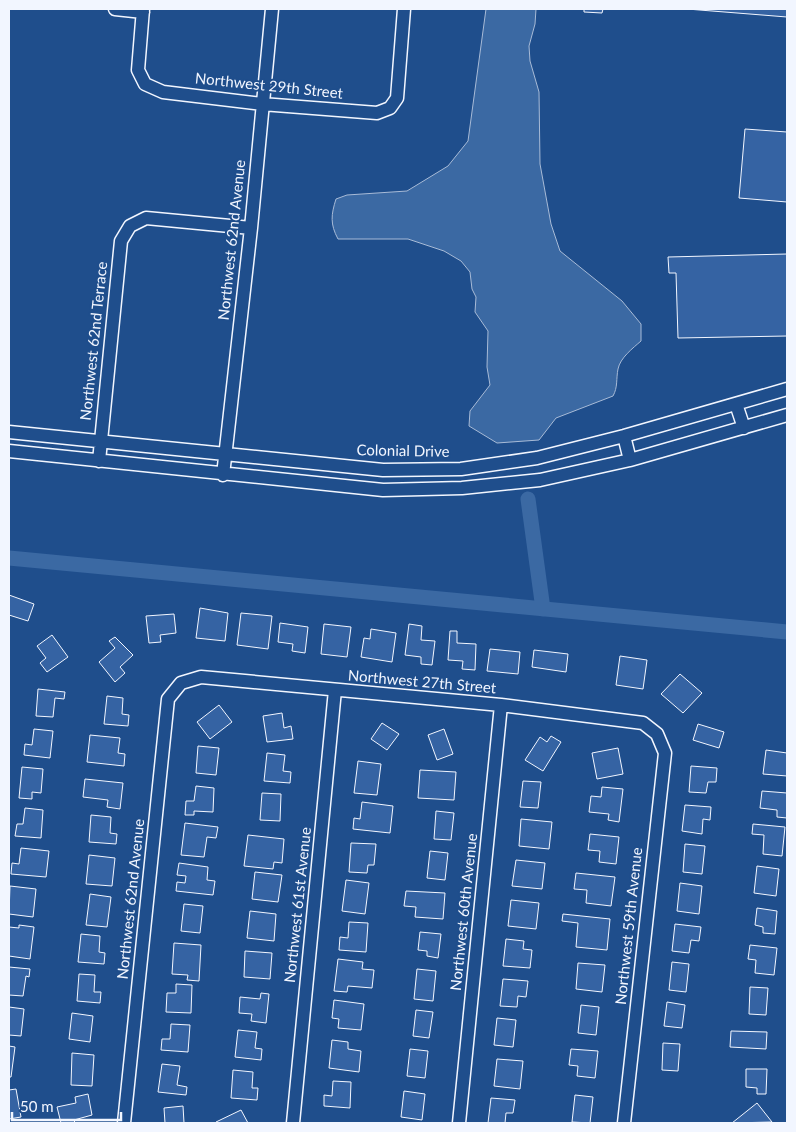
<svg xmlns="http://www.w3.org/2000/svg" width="796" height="1132" font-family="Lato,sans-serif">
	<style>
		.water { fill: #3b69a3; stroke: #a8bbd7 }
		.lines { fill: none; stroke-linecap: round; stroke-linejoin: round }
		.canal { stroke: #3b69a3; stroke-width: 15 }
		.building { fill: #3563a3; stroke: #f2f6ff }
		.street-casing { stroke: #f2f6ff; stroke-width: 15 }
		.street { stroke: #1f4e8c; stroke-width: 12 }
		.labels { text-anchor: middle; stroke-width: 4; stroke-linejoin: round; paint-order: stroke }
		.street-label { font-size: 15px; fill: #f2f6ff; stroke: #1f4e8c }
	</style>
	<rect width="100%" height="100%" fill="#1f4e8c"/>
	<path class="water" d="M 486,9 L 536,9 L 535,24 L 529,46 L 530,61 L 539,92 L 540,164 L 551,224 L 560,251 L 622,301 L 641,324 L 641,341 C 633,348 620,358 618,369 C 616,379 618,387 613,396 L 556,418 L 539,440 L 497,443 L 469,426 L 470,411 L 490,385 L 487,367 L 488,331 L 475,312 L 476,297 L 472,289 L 470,272 L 461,261 L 444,251 L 408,239 L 338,239 C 330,224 331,215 336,199 L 347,195 L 407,191 L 448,166 L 468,141 Z"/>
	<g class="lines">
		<path class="canal" d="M 528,499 L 543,609
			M 9,558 L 787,632"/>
	</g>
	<path class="building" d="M 584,9 L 603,9 L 602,13 L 584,12 Z
		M 687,9 L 787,9 L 787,17 Z
		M 745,129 L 787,132 L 787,202 L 739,198 Z
		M 787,254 L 787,336 L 678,338 L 676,273 L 669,273 L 668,257 Z
		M 9,595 L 34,604 L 28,621 L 9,615 Z
		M 200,608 L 228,613 L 225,641 L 196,638 Z
		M 241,613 L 272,616 L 268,649 L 237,645 Z
		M 174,614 L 176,633 L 160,635 L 161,642 L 149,643 L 146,616 Z
		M 280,623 L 308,627 L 305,653 L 292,651 L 293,644 L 278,642 Z
		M 324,624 L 351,627 L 347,657 L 321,654 Z
		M 409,624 L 422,626 L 421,640 L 435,641 L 432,665 L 421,664 L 421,657 L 405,655 Z
		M 371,629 L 396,633 L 392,662 L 361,657 L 364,638 L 370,639 Z
		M 450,631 L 457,631 L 457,643 L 476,644 L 475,670 L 462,669 L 463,661 L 448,660 Z
		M 52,635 L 68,657 L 47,672 L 40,663 L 46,658 L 37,646 Z
		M 115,637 L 133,655 L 120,667 L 125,673 L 115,682 L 99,662 L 115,648 L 109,641 Z
		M 490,649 L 520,652 L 518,674 L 487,671 Z
		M 534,650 L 568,654 L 566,672 L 532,667 Z
		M 620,656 L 647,660 L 643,689 L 616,685 Z
		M 680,674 L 702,693 L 683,713 L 661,694 Z
		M 38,689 L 65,692 L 64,699 L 55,698 L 53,717 L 36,716 Z
		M 107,696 L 123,698 L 122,714 L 129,715 L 128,726 L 104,724 Z
		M 219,705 L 232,722 L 210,739 L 197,722 Z
		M 282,713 L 284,728 L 291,726 L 293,739 L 267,742 L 263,716 Z
		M 382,723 L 399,734 L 387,750 L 371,739 Z
		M 698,724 L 724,732 L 719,748 L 693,740 Z
		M 34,729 L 53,731 L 50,758 L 24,755 L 25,744 L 32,745 Z
		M 444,729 L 453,754 L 437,760 L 428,735 Z
		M 90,735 L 120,738 L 118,753 L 125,754 L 124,766 L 87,762 Z
		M 551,736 L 561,742 L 543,771 L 525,760 L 540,737 L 547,742 Z
		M 198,746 L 219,748 L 216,775 L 196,773 Z
		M 618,748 L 623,774 L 597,779 L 592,753 Z
		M 766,750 L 787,753 L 787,776 L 763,774 Z
		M 267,753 L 285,755 L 283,771 L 291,772 L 290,783 L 264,781 Z
		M 358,761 L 381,764 L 377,795 L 354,793 Z
		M 691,766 L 717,768 L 716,782 L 708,782 L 706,793 L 689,792 Z
		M 22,767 L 43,769 L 41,793 L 32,792 L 32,799 L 19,798 Z
		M 420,770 L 456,772 L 454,800 L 418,798 Z
		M 85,779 L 123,783 L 120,809 L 107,807 L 108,800 L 83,797 Z
		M 523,781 L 541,782 L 538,808 L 520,807 Z
		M 196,786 L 214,788 L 213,812 L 194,811 L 194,815 L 185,815 L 186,801 L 194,801 Z
		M 602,787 L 623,789 L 619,822 L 608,820 L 609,814 L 589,812 L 591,796 L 601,797 Z
		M 762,791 L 787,793 L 787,818 L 777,817 L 777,810 L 760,808 Z
		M 262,793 L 281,794 L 280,821 L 260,820 Z
		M 362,802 L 393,806 L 390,833 L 353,829 L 354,818 L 360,819 Z
		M 685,805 L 711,807 L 710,820 L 703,819 L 702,834 L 682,831 Z
		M 25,808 L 43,810 L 41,838 L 15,836 L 17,824 L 23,824 Z
		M 436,811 L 454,813 L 451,840 L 434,839 Z
		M 91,815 L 111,817 L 110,833 L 117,834 L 116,844 L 89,842 Z
		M 521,819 L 552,822 L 549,849 L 519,846 Z
		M 185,823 L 218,827 L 216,838 L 207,837 L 204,857 L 181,855 Z
		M 753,824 L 785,827 L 782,856 L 763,854 L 764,835 L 752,834 Z
		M 590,834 L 619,837 L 616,864 L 599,862 L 600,851 L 588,850 Z
		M 248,835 L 284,839 L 282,863 L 274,862 L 273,869 L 244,866 Z
		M 351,843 L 376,844 L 374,865 L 368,865 L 367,873 L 349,872 Z
		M 685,844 L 705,846 L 702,874 L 683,872 Z
		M 21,848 L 49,851 L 46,877 L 11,874 L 12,863 L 19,864 Z
		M 430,851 L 448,853 L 445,880 L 427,878 Z
		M 89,855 L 115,858 L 112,886 L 86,884 Z
		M 516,860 L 545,863 L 542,889 L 512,886 Z
		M 179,863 L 208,867 L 207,880 L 215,881 L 213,895 L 176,891 L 177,882 L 185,883 L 186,876 L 177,875 Z
		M 757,866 L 779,869 L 776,896 L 754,893 Z
		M 255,872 L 282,875 L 278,902 L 252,899 Z
		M 576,873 L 615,877 L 611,906 L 586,903 L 587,890 L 574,889 Z
		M 346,880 L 369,883 L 365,914 L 342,911 Z
		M 680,883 L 702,886 L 699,914 L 677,911 Z
		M 10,886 L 36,889 L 33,917 L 9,914 Z
		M 406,891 L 445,893 L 443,919 L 415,917 L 416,907 L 404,906 Z
		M 90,894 L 111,897 L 107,927 L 86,925 Z
		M 511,900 L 539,903 L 536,929 L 508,926 Z
		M 184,904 L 203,906 L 200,933 L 181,931 Z
		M 757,908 L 777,911 L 775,934 L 763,933 L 763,927 L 755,925 Z
		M 250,911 L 276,914 L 274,941 L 247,938 Z
		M 563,914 L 610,919 L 607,950 L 576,947 L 578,923 L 562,921 Z
		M 349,922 L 368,923 L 366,952 L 339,950 L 340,937 L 348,938 Z
		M 675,924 L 701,927 L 699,941 L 691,940 L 689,953 L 672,951 Z
		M 19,925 L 34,927 L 30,959 L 9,956 L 9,927 L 19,928 Z
		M 420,932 L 441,934 L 438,958 L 427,956 L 427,951 L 418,950 Z
		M 81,934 L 100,936 L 99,952 L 105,953 L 104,964 L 78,962 Z
		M 506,939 L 524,941 L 523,949 L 532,950 L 530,968 L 503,966 Z
		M 174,943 L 201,945 L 199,981 L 187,980 L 188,975 L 172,974 Z
		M 750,945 L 777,948 L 774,975 L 755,973 L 756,960 L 748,959 Z
		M 245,951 L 272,953 L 270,979 L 244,977 Z
		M 338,959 L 363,962 L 362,969 L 374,970 L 372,988 L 348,986 L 347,992 L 334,991 Z
		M 672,962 L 689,964 L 686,992 L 669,990 Z
		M 578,963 L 605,965 L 602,992 L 576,989 Z
		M 9,967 L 30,969 L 29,977 L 26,976 L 23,996 L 9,995 Z
		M 417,969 L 436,971 L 433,1001 L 414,999 Z
		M 79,974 L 95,975 L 94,992 L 101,992 L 100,1003 L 77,1001 Z
		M 503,979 L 528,981 L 526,997 L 518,996 L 517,1007 L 500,1006 Z
		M 176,984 L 192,985 L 191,1013 L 166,1012 L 167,993 L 176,993 Z
		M 750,987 L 768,988 L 766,1015 L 749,1014 Z
		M 261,993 L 269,994 L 266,1023 L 251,1021 L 252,1014 L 239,1013 L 240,997 L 260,999 Z
		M 334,1000 L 364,1004 L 361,1030 L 338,1028 L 339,1019 L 332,1018 Z
		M 667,1002 L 685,1005 L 682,1028 L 664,1026 Z
		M 581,1005 L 599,1007 L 596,1035 L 578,1033 Z
		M 9,1007 L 24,1009 L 21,1036 L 9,1035 Z
		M 416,1010 L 433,1012 L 429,1038 L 413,1036 Z
		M 72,1013 L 93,1016 L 90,1042 L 69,1039 Z
		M 497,1018 L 516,1020 L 513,1047 L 494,1045 Z
		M 171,1024 L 190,1025 L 188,1052 L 161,1050 L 162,1039 L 170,1039 Z
		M 238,1030 L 257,1032 L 255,1048 L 262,1049 L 261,1060 L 235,1057 Z
		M 731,1031 L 767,1032 L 766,1049 L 730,1047 Z
		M 332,1040 L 348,1042 L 348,1049 L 361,1051 L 359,1072 L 329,1068 Z
		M 663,1043 L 680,1044 L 678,1071 L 662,1070 Z
		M 9,1046 L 15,1047 L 11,1077 L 9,1077 Z
		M 410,1049 L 428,1051 L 425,1078 L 407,1076 Z
		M 571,1049 L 598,1051 L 595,1078 L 577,1076 L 578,1066 L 569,1065 Z
		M 72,1053 L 94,1055 L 92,1086 L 71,1085 Z
		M 497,1059 L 523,1061 L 520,1089 L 494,1086 Z
		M 162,1064 L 180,1066 L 177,1085 L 187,1087 L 186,1095 L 158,1092 Z
		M 746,1069 L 767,1069 L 766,1094 L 757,1094 L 757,1088 L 746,1087 Z
		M 233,1070 L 253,1072 L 252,1088 L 258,1088 L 257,1100 L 231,1098 Z
		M 333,1081 L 351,1082 L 350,1108 L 324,1106 L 324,1095 L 332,1096 Z
		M 16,1089 L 21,1117 L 9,1119 L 9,1090 Z
		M 404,1091 L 425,1094 L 422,1120 L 401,1117 Z
		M 88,1094 L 92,1115 L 74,1120 L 75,1123 L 61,1123 L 57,1107 L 76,1103 L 75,1097 Z
		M 575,1095 L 593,1097 L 590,1123 L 572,1122 Z
		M 491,1098 L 515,1100 L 513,1113 L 506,1113 L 505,1123 L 488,1123 Z
		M 757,1103 L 772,1122 L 732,1123 Z
		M 183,1106 L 184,1123 L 165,1123 L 164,1108 Z
		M 241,1110 L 248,1123 L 217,1123 L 216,1122 Z"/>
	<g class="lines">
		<g class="street-casing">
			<path id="street" d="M 115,9 L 143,12
				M 143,9 L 138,70 L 145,84 L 163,92 L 262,104 L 377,113 L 390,108 L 397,98 L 404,9
				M 736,404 L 744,428
				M 9,432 L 383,470 L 461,469 L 537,458 L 624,436 L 787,389
				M 624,436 L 630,460
				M 9,451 L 383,490 L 462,488 L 540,480 L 630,460 L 787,415
				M 99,461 L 121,241 L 130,226 L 146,218 L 251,228
				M 223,475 L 251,228 L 272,9
				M 124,1123 L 168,699 L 181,683 L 201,677 L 501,705 L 643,723 L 657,734 L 665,753 L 624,1123
				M 293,1123 L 335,690
				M 459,1123 L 501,705"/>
		</g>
		<use href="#street" class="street"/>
	</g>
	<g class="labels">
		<g class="street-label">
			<text transform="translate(269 86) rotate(6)" y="5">Northwest 29th Street</text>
			<text transform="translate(232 240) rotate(-84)" y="5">Northwest 62nd Avenue</text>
			<text transform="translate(94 341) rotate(-84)" y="5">Northwest 62nd Terrace</text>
			<text transform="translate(403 451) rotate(1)" y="5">Colonial Drive</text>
			<text transform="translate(422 682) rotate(5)" y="5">Northwest 27th Street</text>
			<text transform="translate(131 899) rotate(-84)" y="5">Northwest 62nd Avenue</text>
			<text transform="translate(298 905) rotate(-84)" y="5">Northwest 61st Avenue</text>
			<text transform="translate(464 912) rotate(-84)" y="5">Northwest 60th Avenue</text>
			<text transform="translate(629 926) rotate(-84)" y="5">Northwest 59th Avenue</text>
		</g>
	</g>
	<rect width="796" height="1132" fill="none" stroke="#f2f6ff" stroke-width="20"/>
	<path d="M12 1112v8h109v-8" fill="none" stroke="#f2f6ff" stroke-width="2.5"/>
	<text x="20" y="1112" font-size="15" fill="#f2f6ff" stroke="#1f4e8c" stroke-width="4" paint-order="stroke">50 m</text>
</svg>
